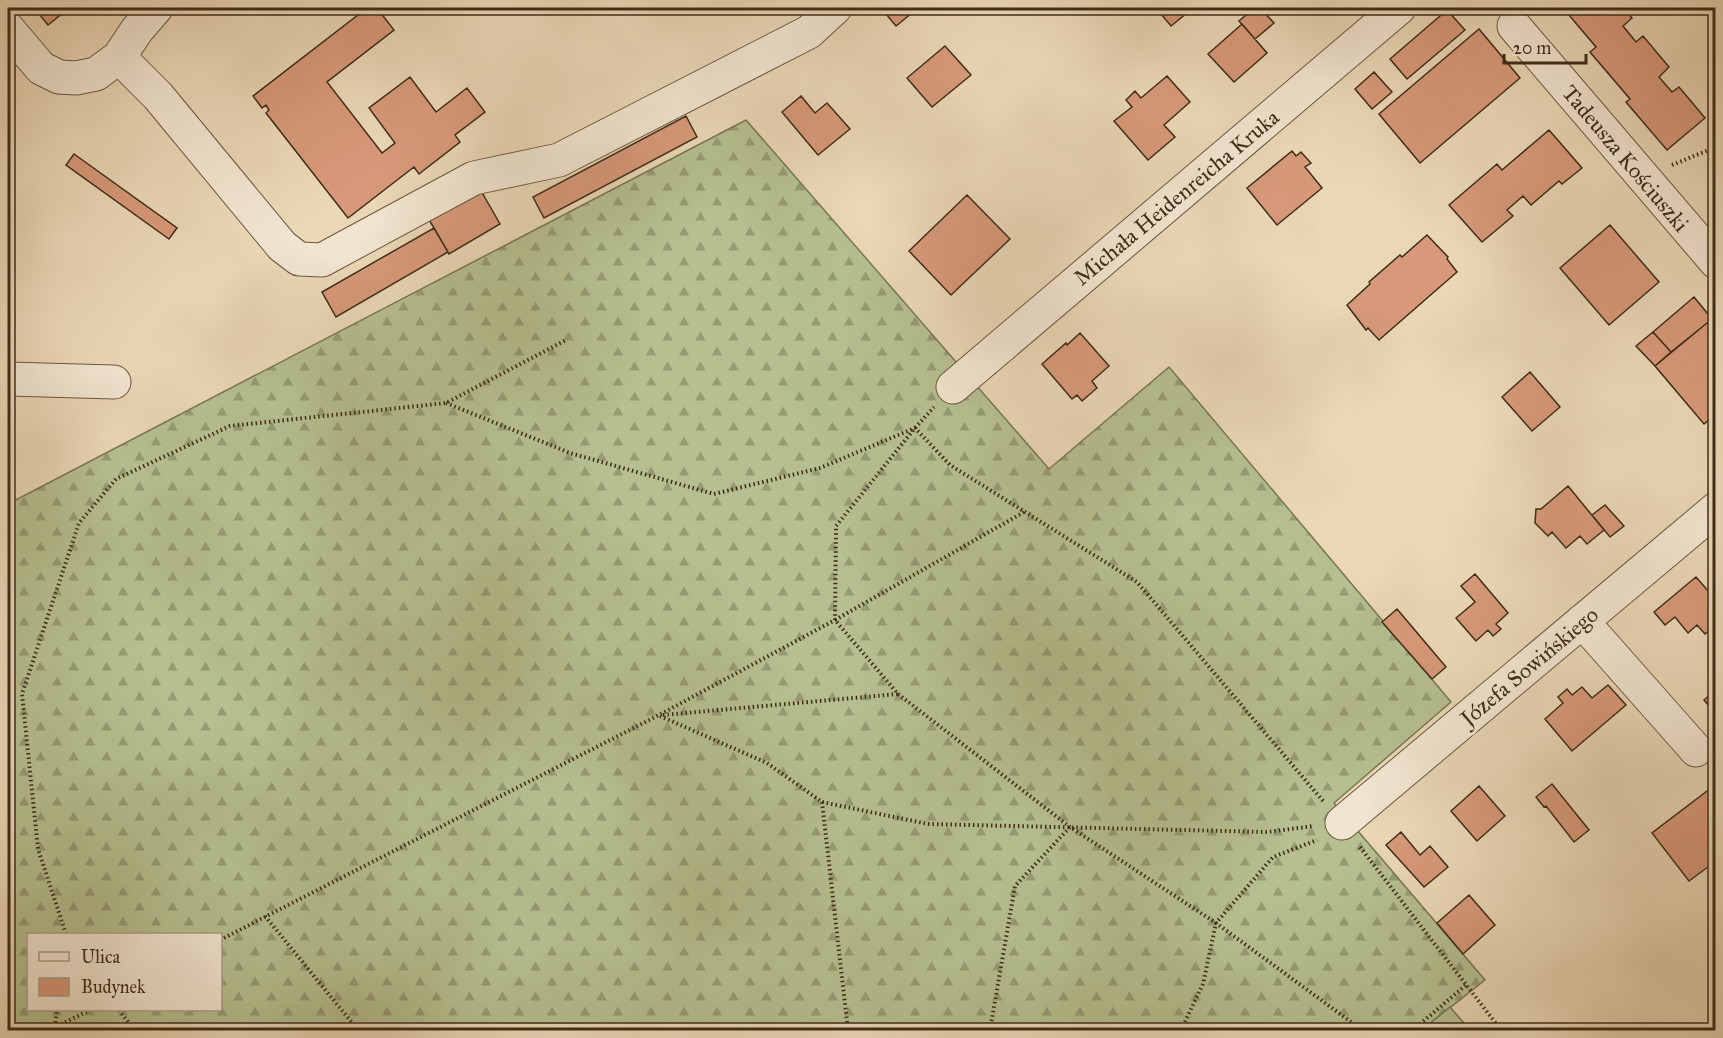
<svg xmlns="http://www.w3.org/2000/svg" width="1723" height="1038" font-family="'IM FELL Great Primer',serif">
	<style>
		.forest { fill: url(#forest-firs); stroke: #7a7654; stroke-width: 1.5; fill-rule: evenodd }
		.green { fill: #b5bf90; stroke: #7a7654; stroke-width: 1.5 }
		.building { fill: #d79979; stroke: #3f2c18; stroke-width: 1.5 }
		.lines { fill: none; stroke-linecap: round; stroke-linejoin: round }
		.minor-casing { stroke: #6a5740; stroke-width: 35 }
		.path { stroke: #3f2c18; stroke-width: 4; stroke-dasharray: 1.5 3; stroke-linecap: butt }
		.minor { stroke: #f1e5d0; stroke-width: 33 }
		.labels { text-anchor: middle; stroke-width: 6; stroke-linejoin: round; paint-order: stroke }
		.street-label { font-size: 22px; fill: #3f2c18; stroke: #f1e5d0 }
	</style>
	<defs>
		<pattern id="forest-firs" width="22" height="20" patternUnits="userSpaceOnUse" patternTransform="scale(1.5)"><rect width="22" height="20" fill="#b5bf90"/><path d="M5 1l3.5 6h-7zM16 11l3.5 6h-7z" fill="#959b75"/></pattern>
	</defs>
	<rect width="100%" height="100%" fill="#ead7b6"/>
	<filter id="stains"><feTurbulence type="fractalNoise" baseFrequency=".00333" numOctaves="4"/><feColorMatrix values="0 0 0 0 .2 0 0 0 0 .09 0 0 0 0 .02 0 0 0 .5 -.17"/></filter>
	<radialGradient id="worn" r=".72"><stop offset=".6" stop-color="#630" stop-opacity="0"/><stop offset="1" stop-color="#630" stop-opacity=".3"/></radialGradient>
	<path class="forest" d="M 746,120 L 1049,469 L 1169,367 L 1451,702 L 1334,803 L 1485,980 L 1422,1030 L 8,1030 L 8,504 ZM 28,934 L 220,934 L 220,1010 L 28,1010 Z"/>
	<path class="green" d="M 1450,1007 L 1470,1030 L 1422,1030 Z"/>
	<path class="building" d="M 37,8 L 69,8 L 48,25 L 35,9 Z
		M 367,8 L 377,8 L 394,30 L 327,82 L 382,153 L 395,143 L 369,108 L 410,77 L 436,112 L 467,88 L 485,112 L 455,135 L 460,142 L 419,174 L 414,167 L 348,218 L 266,113 L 269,110 L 266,105 L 262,108 L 253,96 Z
		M 881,8 L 918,8 L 896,26 Z
		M 1156,8 L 1193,8 L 1171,26 Z
		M 1254,8 L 1260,8 L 1274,23 L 1255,39 L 1239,21 Z
		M 1563,8 L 1623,8 L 1632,18 L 1623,26 L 1636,42 L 1643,36 L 1669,67 L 1659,77 L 1672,92 L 1679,87 L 1705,118 L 1667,150 L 1626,102 L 1630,99 L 1590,52 L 1596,47 Z
		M 1447,10 L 1465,30 L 1407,79 L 1390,59 Z
		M 1242,24 L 1267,53 L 1234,82 L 1208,54 Z
		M 1479,29 L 1520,78 L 1420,163 L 1379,114 Z
		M 945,46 L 971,75 L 932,107 L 907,78 Z
		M 1374,72 L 1392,92 L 1372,109 L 1355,89 Z
		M 1167,76 L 1190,102 L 1164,125 L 1175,137 L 1148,160 L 1114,121 L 1132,107 L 1126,100 L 1135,91 L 1141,98 Z
		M 801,96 L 815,113 L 827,103 L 850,129 L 818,155 L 782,112 Z
		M 686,116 L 697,137 L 544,218 L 533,197 Z
		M 1549,130 L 1582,168 L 1562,184 L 1559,181 L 1531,205 L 1523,196 L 1507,210 L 1513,216 L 1482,242 L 1449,205 L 1497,164 L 1502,170 Z
		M 1292,151 L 1296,156 L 1301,152 L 1311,163 L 1305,167 L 1322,188 L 1277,225 L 1247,188 Z
		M 74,154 L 177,228 L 169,239 L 66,165 Z
		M 480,189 L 500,224 L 449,254 L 428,218 Z
		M 967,195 L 1010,239 L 951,295 L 909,251 Z
		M 1610,225 L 1659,282 L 1609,325 L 1560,268 Z
		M 434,228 L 448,252 L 336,317 L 322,292 Z
		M 1427,235 L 1448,257 L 1447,259 L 1457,272 L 1379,340 L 1368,328 L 1366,330 L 1347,305 L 1370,284 L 1369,282 L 1400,255 L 1402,257 Z
		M 1694,297 L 1712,319 L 1671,352 L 1653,332 Z
		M 1707,323 L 1716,332 L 1716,414 L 1704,424 L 1655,366 Z
		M 1653,332 L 1671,352 L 1655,366 L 1636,346 Z
		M 1080,333 L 1109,366 L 1092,381 L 1097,388 L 1082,401 L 1077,395 L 1072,399 L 1042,364 L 1066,343 L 1067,345 Z
		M 1530,372 L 1560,407 L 1532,431 L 1502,397 Z
		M 1568,486 L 1604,530 L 1587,544 L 1580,536 L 1566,548 L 1552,532 L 1548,536 L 1535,523 L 1536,509 L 1541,509 Z
		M 1605,505 L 1624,526 L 1610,537 L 1592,515 Z
		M 1475,574 L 1508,613 L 1496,624 L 1501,629 L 1493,636 L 1488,630 L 1476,641 L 1456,618 L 1475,602 L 1461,586 Z
		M 1696,577 L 1716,600 L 1716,610 L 1711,614 L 1716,619 L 1716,625 L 1705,634 L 1697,625 L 1688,633 L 1675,617 L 1665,625 L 1654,612 Z
		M 1397,609 L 1446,667 L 1432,679 L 1382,622 Z
		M 1608,685 L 1626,705 L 1572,751 L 1545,719 L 1563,703 L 1558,697 L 1567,689 L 1572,695 L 1582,687 L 1592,698 Z
		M 1716,690 L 1716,714 L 1704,700 Z
		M 1552,784 L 1589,830 L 1574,842 L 1546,806 L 1544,807 L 1536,797 Z
		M 1715,785 L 1716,861 L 1689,881 L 1652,833 Z
		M 1479,786 L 1505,816 L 1477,841 L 1451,811 Z
		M 1401,832 L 1420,855 L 1430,846 L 1448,867 L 1424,887 L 1386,845 Z
		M 1469,895 L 1495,925 L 1463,954 L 1437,923 Z"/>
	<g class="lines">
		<g class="minor-casing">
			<path id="minor" d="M 1514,26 L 1716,262
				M 8,29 L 41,68 L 59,77 L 76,78 L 96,74 L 119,57 L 137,30 L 156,8
				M 119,57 L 158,96 L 282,246 L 299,259 L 322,260 L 474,178 L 559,160 L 809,32 L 835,8
				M 8,379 L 114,382
				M 953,387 L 1399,8
				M 1582,621 L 1696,750
				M 1342,823 L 1716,509"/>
		</g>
		<path class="path" d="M 1672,165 L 1716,147
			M 446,403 L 570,453 L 714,494 L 820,468 L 915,428 L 950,465 L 1137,582 L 1323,801
			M 1024,512 L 835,620 L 898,694 L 1070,827 L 1216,923 L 1362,1030
			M 663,715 L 898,694
			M 660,716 L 767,763 L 822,802 L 928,824 L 1267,832 L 1314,826
			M 822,802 L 848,1030
			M 1360,847 L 1501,1030
			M 265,916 L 358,1030
			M 66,934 L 38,849 L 22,694 L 79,523 L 116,479 L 230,426 L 446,403 L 566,340
			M 220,940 L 659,715 L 835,620 L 836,526 L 915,428 L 934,407
			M 119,1010 L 134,1030
			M 55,1027 L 57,1010
			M 49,1030 L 90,1010
			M 990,1030 L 1015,886 L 1070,827
			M 1181,1030 L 1203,984 L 1216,923 L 1273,857 L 1317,840
			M 1413,1030 L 1466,985"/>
		<use href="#minor" class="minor"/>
	</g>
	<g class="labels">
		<g class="street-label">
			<text transform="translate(1626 158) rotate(50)" y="8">Tadeusza Kościuszki</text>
			<text transform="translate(1176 197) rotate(-40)" y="8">Michała Heidenreicha Kruka</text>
			<text transform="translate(1529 666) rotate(-40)" y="8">Józefa Sowińskiego</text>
		</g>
	</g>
	<rect width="1723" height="1038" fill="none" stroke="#ead7b6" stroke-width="30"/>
	<rect x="9" y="9" width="1705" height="1020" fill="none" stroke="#3f2c18" stroke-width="3"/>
	<rect x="15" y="15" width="1693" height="1008" fill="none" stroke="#3f2c18" stroke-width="1.5"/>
	<rect x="27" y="933" width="195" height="78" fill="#f1e5d0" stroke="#aa9b86" stroke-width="1.5"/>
	<rect x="39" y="952" width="30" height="9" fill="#f1e5d0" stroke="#aa9b86" stroke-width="1.5"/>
	<text x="81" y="963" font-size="18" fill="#3f2c18">Ulica</text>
	<rect x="39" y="978" width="30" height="18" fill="#d79979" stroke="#aa9b86" stroke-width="1.5"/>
	<text x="81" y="993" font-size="18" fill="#3f2c18">Budynek</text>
	<path d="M1504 54v9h82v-9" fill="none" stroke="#3f2c18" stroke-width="3"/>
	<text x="1513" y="54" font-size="18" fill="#3f2c18" stroke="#f1e5d0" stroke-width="4.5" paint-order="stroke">20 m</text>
	<rect width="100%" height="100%" filter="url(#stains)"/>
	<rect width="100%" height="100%" fill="url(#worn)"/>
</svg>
